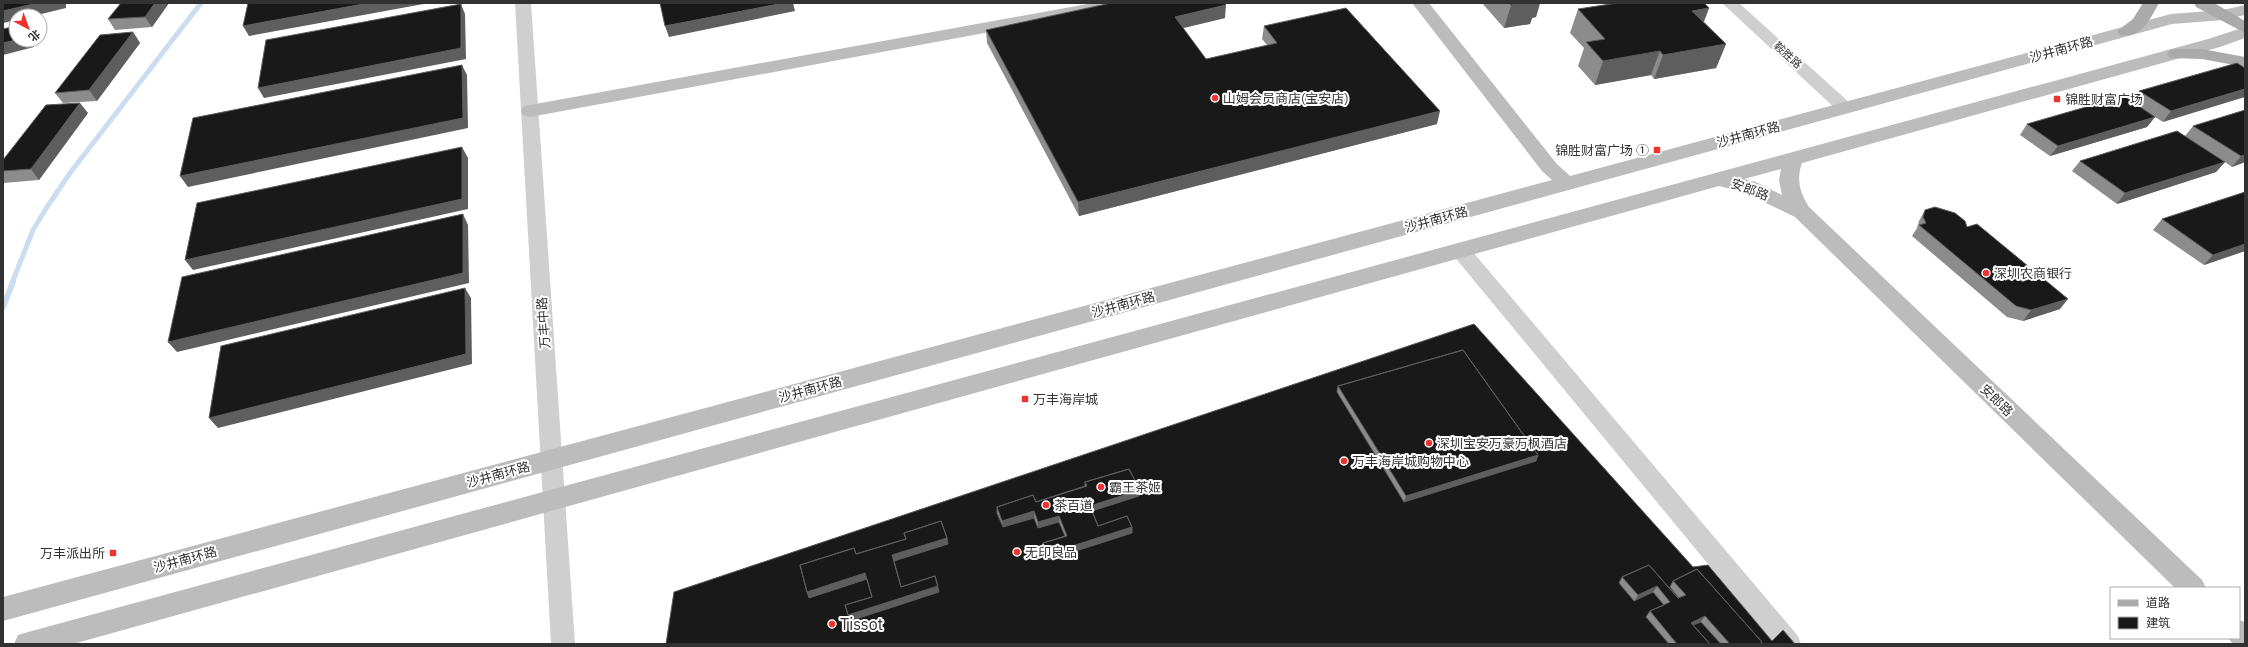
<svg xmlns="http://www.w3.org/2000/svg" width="2248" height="647" font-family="'IBM Plex Sans','Noto Sans SC',sans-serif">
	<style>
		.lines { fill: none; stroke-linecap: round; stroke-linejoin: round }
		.stream-far1 { stroke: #cbdeef; stroke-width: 5 }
		.stream { stroke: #cbdeef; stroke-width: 6 }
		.street { fill: #cfcfcf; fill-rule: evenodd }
		.secondary { fill: #bcbcbc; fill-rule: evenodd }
		.primary { fill: #aaa; fill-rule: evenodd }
		.wall { fill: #8c8c8c }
		.shaded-wall { fill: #5e5e5e }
		.building { fill: #191919; stroke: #5e5e5e; fill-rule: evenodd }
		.poi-dot { fill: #ee322e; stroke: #fff; stroke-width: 1.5 }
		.labels { text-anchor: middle; stroke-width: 4; stroke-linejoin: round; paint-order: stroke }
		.far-street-label { font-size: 11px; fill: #323232; stroke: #fff }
		.street-label { font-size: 13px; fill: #323232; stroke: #fff }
		.poi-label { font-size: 13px; fill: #323232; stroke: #fff; text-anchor: start }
		.near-poi-label { font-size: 16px; fill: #323232; stroke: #fff; text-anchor: start }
	</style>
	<rect width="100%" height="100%" fill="#fff"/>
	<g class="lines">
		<path class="stream-far1" d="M 12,283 L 33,230 L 47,207 L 70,173 L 201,3"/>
		<path class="stream" d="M 3,307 L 13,282"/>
		<path class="street" d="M 515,3 L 531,3 L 575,644 L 551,644 Z
			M 1722,3 L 1739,3 L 1851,104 L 1853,108 L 1851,112 L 1839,112 Z
			M 1460,243 L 1467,245 L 1798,636 L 1801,644 L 1774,644 L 1453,255 L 1451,250 L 1453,245 Z"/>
		<path class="secondary" d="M 1093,3 L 1128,3 L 1126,7 L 1120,8 L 530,117 L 523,115 L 521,111 L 523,107 L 530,105 Z
			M 1412,3 L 1429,3 L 1556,163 L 1570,176 L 2171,14 L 2223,10 L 2245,5 L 2245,15 L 2223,20 L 2172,24 L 3,621 L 3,597 L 1552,180 L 1542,171 Z
			M 2245,27 L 2245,38 L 2220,47 L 1802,163 C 1796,179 1800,193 1809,207 L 2202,580 L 2206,588 L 2175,588 L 1795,217 L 1743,192 L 1719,186 L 73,644 L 14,644 L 18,635 L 28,632 L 2208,39 ZM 1781,169 L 1779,180 L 1782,195 L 1756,182 L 1744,179 Z
			M 2239,620 L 2245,622 L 2245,644 L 2233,644 L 2228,638 L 2239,638 Z"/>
		<path class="primary" d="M 2143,3 L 2159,3 C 2151,18 2140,40 2120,35 L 2117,31 L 2133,19 Z
			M 2194,3 L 2214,3 L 2245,21 L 2245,33 L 2196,7 Z
			M 2176,49 L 2202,49 L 2245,57 L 2245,67 L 2202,59 L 2170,58 L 2167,54 L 2170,50 Z"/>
	</g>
	<path class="wall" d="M 169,3 L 152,27 L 115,30 L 108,19 Z
		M 1482,3 L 1540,3 L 1536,17 L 1532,18 L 1530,24 L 1504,28 Z
		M 1709,8 L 1704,22 L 1726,44 L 1716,68 L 1654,79 L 1651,75 L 1595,85 L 1578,66 L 1584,48 L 1570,33 L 1578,9 Z
		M 1225,18 L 1183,28 L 1206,59 L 1267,45 L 1262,39 L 1264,26 L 1437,124 L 1079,216 L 987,43 L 986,30 Z
		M 133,32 L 140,43 L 97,101 L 63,103 L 55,93 Z
		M 2237,63 L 2163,122 L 2155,117 L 2147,127 L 2050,156 L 2020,135 L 2027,124 L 2132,102 L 2139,91 Z
		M 2245,110 L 2245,162 L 2232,167 L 2225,162 L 2216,172 L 2117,204 L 2072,171 L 2080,161 L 2185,136 L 2193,126 Z
		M 88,113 L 39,180 L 3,183 L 3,160 Z
		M 2245,192 L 2245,251 L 2204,265 L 2153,230 L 2162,219 Z
		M 1925,210 L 1967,227 L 2060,309 L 2023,321 L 2007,317 L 1912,236 L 1917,228 L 1919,221 Z
		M 1474,324 L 1693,567 L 1772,641 L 1795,644 L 666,644 L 674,592 Z"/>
	<path class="shaded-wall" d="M 38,3 L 66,3 L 66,8 L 33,16 L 16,16 L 16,20 L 3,23 L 3,11 Z
		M 155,3 L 169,3 L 152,27 L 145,17 Z
		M 369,3 L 429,3 L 249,36 L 243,26 Z
		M 784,3 L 793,3 L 795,11 L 669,37 L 665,26 Z
		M 1522,3 L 1540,3 L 1536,17 L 1532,18 L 1530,24 L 1504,28 L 1511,5 Z
		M 461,4 L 465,14 L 466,59 L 264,98 L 258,88 Z
		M 1226,5 L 1225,18 L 1175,30 L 1175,17 Z
		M 1709,8 L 1700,31 L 1692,11 Z
		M 133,32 L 140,43 L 97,101 L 89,90 Z
		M 16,40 L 34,40 L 34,47 L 3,55 L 3,43 Z
		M 1726,44 L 1716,68 L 1654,79 L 1663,55 Z
		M 1660,51 L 1651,75 L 1595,85 L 1603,61 Z
		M 462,65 L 467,75 L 468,128 L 188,187 L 180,176 Z
		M 2245,89 L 2245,97 L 2163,122 L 2171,111 Z
		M 80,103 L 88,113 L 39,180 L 31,169 Z
		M 1440,111 L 1437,124 L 1079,216 L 1078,202 Z
		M 2155,117 L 2147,127 L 2050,156 L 2058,146 Z
		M 462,147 L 468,158 L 468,209 L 193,270 L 185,260 Z
		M 2245,155 L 2245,162 L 2232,167 L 2241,156 Z
		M 2225,162 L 2216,172 L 2117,204 L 2125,193 Z
		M 463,214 L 468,225 L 469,283 L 177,352 L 168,342 Z
		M 2245,244 L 2245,251 L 2204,265 L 2213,255 Z
		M 465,288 L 471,298 L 472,364 L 218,428 L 209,418 Z
		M 2068,299 L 2060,309 L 2023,321 L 2031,310 Z
		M 1538,455 L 1529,478 L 1399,519 L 1406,496 Z
		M 1140,490 L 1139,513 L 1096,527 L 1090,506 Z
		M 1036,508 L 1059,516 L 1060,538 L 1040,545 Z
		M 1034,511 L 1036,534 L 1005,544 L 1002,521 Z
		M 1132,527 L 1132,550 L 1049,577 L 1047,554 Z
		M 947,538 L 951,561 L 938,586 L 943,608 L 855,637 L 815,614 L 807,592 L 858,560 Z
		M 1657,586 L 1643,608 L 1625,617 L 1638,595 Z
		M 1705,616 L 1692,634 L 1691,623 Z"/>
	<path class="building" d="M 3,3 L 38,3 L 3,11 Z
		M 121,3 L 155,3 L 145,17 L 108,19 Z
		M 248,3 L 369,3 L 243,26 Z
		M 660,3 L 784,3 L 665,26 Z
		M 1111,3 L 1224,3 L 1226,5 L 1175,17 L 1206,59 L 1277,43 L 1264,26 L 1346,8 L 1440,111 L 1078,202 L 986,30 Z
		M 1509,3 L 1522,3 L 1511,5 Z
		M 1617,3 L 1704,3 L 1709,8 L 1692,11 L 1726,44 L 1663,55 L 1660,51 L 1603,61 L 1586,42 L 1605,39 L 1578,9 Z
		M 461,4 L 461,48 L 258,88 L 266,40 Z
		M 16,26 L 16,40 L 3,43 L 3,29 Z
		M 133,32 L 89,90 L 55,93 L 100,35 Z
		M 2237,63 L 2245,68 L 2245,89 L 2171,111 L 2139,91 Z
		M 462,65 L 463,118 L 180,176 L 193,118 Z
		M 2124,96 L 2155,117 L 2058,146 L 2027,124 Z
		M 80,103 L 31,169 L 3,171 L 3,160 L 46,105 Z
		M 2245,110 L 2245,155 L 2241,156 L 2193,126 Z
		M 2177,131 L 2225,162 L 2125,193 L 2080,161 Z
		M 462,147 L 462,199 L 185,260 L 197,203 Z
		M 2245,192 L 2245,244 L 2213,255 L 2162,219 Z
		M 1935,207 L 1955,213 L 1965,221 L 1967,227 L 1977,224 L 2068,299 L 2031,310 L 2016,306 L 1919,225 L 1926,223 L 1923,217 L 1925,210 Z
		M 463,214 L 463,273 L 168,342 L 182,277 Z
		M 465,288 L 466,354 L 209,418 L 221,346 Z
		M 1474,324 L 1693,567 L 1708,565 L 1772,641 L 1783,630 L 1795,644 L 1761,644 L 1762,642 L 1697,569 L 1673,581 L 1670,587 L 1679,598 L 1678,598 L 1649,565 L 1622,577 L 1619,583 L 1634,601 L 1653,592 L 1664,605 L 1650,611 L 1646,617 L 1669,644 L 666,644 L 674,592 ZM 1463,350 L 1538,455 L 1536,461 L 1404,502 L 1337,392 L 1338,386 ZM 1129,469 L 1140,490 L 1139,496 L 1092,511 L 1098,526 L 1127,516 L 1132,527 L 1132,533 L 1048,560 L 1043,549 L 1043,543 L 1065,536 L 1059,522 L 1038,528 L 1034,518 L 1003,527 L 997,513 L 997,507 L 1033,495 L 1036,502 L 1085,486 L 1085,482 ZM 941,521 L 947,538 L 948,544 L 894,561 L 901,587 L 935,576 L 939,592 L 850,621 L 845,605 L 872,597 L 867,579 L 809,598 L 807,592 L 800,565 L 854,548 L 856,554 L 906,539 L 904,533 Z
		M 1463,350 L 1538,455 L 1406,496 L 1338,386 Z
		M 1129,469 L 1140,490 L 1090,506 L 1098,526 L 1127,516 L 1132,527 L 1047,554 L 1043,543 L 1067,536 L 1059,516 L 1038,522 L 1034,511 L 1002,521 L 997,507 L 1033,495 L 1036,502 L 1087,486 L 1085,482 Z
		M 941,521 L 947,538 L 892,555 L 901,587 L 935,576 L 938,586 L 848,615 L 845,605 L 872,597 L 865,573 L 807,592 L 800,565 L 854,548 L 856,554 L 906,539 L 904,533 Z
		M 1649,565 L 1678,598 L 1686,595 L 1673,581 L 1697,569 L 1762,642 L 1759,644 L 1730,644 L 1705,616 L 1691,623 L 1710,644 L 1677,644 L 1650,611 L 1670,602 L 1657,586 L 1638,595 L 1622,577 Z
		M 1701,622 L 1721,644 L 1710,644 L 1693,625 Z"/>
	<g class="poi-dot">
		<circle cx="1215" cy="98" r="4"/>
		<rect x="2053" y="95" width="8" height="8" rx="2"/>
		<rect x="1653" y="146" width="8" height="8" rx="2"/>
		<circle cx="1986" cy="273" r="4"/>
		<rect x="1021" y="395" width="8" height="8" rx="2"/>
		<circle cx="1429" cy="443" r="4"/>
		<circle cx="1344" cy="461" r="4"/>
		<circle cx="1101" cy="487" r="4"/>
		<circle cx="1046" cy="505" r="4"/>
		<circle cx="1017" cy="552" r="4"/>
		<rect x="109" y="549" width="8" height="8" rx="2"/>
		<circle cx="832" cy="624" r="4"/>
	</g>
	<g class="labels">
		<g class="far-street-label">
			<text transform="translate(1788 55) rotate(42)" y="4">鞍胜路</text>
		</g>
		<g class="street-label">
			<text transform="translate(2061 49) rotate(-15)" y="5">沙井南环路</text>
			<text transform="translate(1748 134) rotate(-15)" y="5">沙井南环路</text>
			<text transform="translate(1750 189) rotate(20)" y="5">安郎路</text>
			<text transform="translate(1436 219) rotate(-15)" y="5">沙井南环路</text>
			<text transform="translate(1123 304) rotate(-15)" y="5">沙井南环路</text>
			<text transform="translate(543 323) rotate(-94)" y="5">万丰中路</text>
			<text transform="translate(810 389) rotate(-15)" y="5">沙井南环路</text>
			<text transform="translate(1997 400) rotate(44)" y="5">安郎路</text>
			<text transform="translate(498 474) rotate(-15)" y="5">沙井南环路</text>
			<text transform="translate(185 559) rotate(-15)" y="5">沙井南环路</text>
		</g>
		<g class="poi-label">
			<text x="1223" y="103">山姆会员商店(宝安店)</text>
			<text x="2065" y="104">锦胜财富广场</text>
			<text x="1649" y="155" text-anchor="end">锦胜财富广场 ①</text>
			<text x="1994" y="278">深圳农商银行</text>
			<text x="1033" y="404">万丰海岸城</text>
			<text x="1437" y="448">深圳宝安万豪万枫酒店</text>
			<text x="1352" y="466">万丰海岸城购物中心</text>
			<text x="1109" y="492">霸王茶姬</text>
			<text x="1054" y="510">茶百道</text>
			<text x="1025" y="557">无印良品</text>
			<text x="105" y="558" text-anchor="end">万丰派出所</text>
		</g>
		<g class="near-poi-label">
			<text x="840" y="630">Tissot</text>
		</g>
	</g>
	<rect width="2248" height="647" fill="none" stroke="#323232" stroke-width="8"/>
	<rect x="2110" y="587" width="130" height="52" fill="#ffffff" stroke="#adadad"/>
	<rect x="2118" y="600" width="20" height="6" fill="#aaaaaa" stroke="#adadad"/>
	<text x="2146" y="607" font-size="12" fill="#323232">道路</text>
	<rect x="2118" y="617" width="20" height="12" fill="#191919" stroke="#adadad"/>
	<text x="2146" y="627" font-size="12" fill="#323232">建筑</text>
	<g transform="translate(28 28) rotate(139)"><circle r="19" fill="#ffffff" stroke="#adadad"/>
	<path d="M0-3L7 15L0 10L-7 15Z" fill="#ee322e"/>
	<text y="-6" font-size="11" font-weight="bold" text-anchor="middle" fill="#323232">北</text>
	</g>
</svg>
